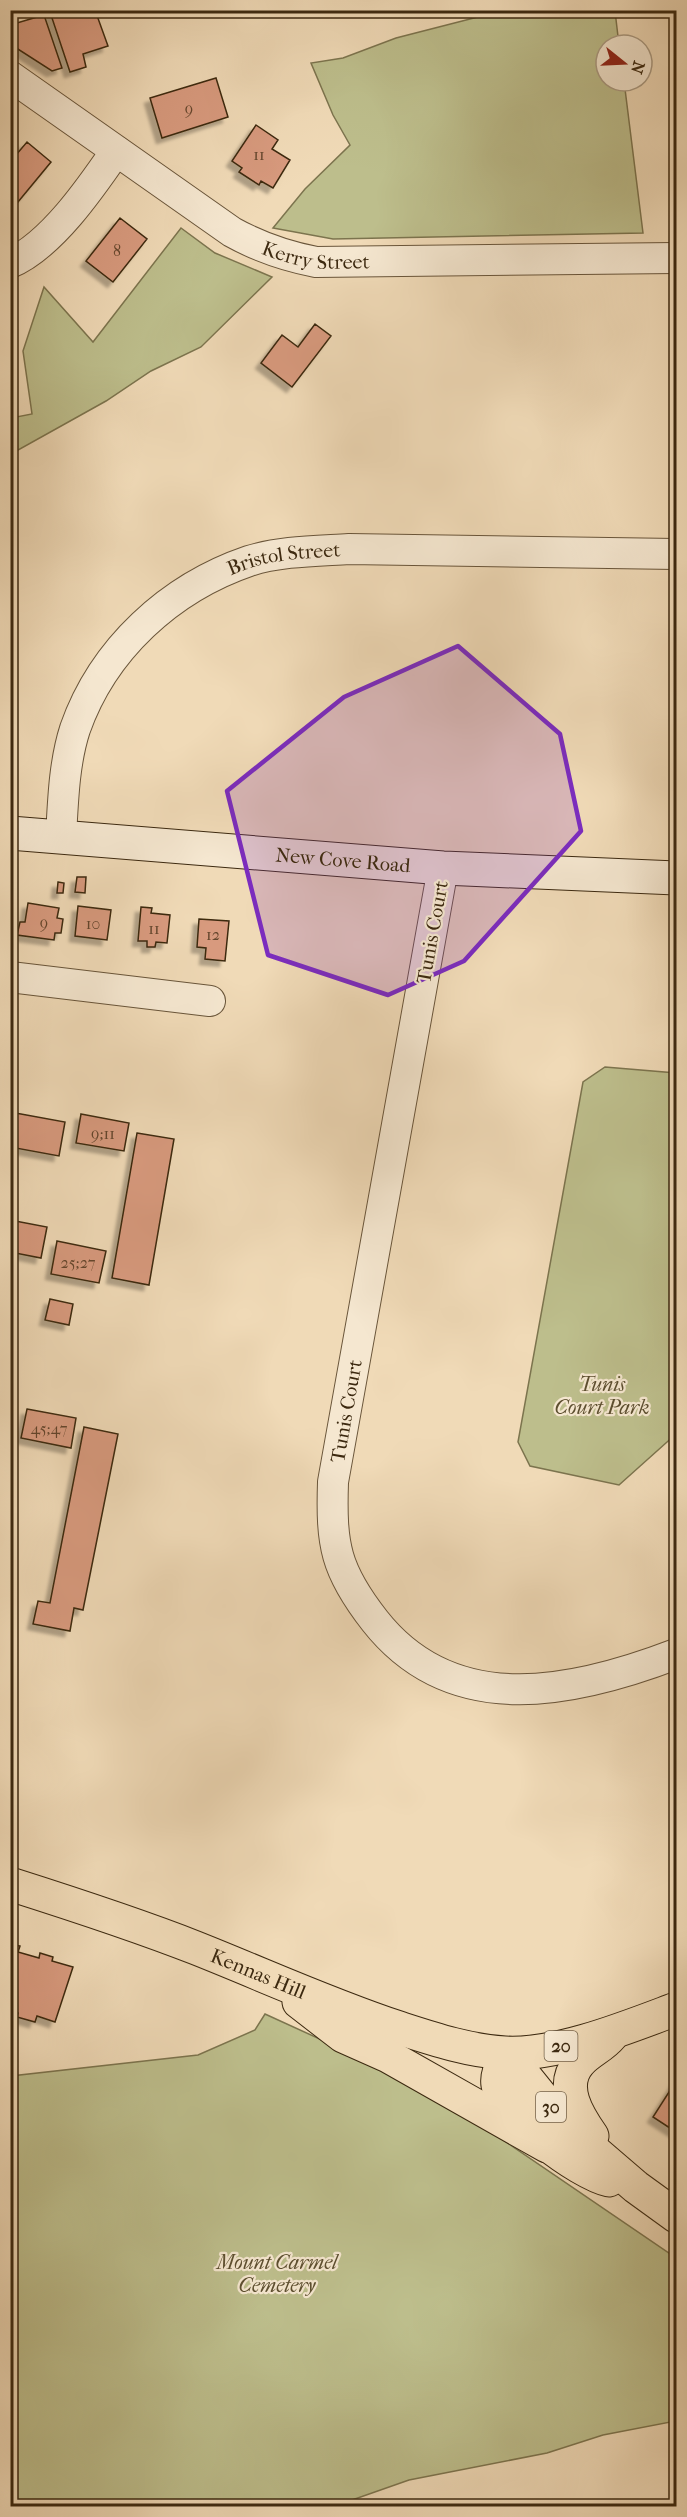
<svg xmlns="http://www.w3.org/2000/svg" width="687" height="2517" font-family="'IM FELL French Canon',serif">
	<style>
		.green { fill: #bdbe8c; stroke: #7c744e; stroke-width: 1.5 }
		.building { fill: #d89a7e; stroke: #3c2910; stroke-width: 1.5; filter: url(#shadow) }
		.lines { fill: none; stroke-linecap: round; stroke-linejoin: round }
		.street-casing { stroke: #69553a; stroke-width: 32 }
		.secondary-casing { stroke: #3c2910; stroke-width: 35 }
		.primary-casing { stroke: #3c2910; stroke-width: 35 }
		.street { stroke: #f5e7d0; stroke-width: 30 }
		.secondary { stroke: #f5e7d0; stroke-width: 33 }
		.primary { stroke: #f0dab7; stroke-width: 33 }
		.marked { fill: #7b2cbf; fill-opacity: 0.2; stroke: #7b2cbf; stroke-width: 4.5; stroke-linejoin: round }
		.labels { text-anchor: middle; stroke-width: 4.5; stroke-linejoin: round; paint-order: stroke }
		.number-label { font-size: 16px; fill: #63452c }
		.shield { fill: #f5e7d0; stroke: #74624a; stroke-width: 1.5 }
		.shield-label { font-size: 18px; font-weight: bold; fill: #3c2910 }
		.street-label { font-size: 20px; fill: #3c2910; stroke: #f5e7d0 }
		.park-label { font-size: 20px; font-style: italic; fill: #5c4e2f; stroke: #f5e7d0 }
	</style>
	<defs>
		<filter id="shadow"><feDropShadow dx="-5.5" dy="5.5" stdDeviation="1.5" flood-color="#0004"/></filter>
	</defs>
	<rect width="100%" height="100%" fill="#f0dab7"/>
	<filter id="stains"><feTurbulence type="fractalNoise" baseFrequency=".00333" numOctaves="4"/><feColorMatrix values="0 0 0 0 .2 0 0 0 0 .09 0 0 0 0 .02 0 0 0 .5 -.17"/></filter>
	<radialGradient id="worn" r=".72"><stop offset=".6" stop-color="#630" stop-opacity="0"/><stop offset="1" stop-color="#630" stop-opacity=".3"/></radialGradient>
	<path class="green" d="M 505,10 L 615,11 L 619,45 L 606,45 L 606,81 L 624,81 L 643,233 L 333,239 L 273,228 L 305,189 L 350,145 L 333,115 L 311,63 L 343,58 L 396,38 Z
		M 181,228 L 215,253 L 272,277 L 201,347 L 151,371 L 106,401 L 11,454 L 11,418 L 32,414 L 23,351 L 44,287 L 93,342 Z
		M 605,1067 L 676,1073 L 676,1434 L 619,1485 L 530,1466 L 518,1442 L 583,1082 Z
		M 265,2014 L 427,2088 L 676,2258 L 676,2421 L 603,2435 L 547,2453 L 409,2480 L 335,2506 L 11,2506 L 11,2076 L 198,2055 L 255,2030 Z"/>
	<path class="building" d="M 56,10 L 95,10 L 108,46 L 83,54 L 86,67 L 70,72 L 50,12 Z
		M 44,15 L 62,68 L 52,71 L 10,44 L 10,25 Z
		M 216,78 L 228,117 L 162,138 L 150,98 Z
		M 256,125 L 278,140 L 272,149 L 290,160 L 273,188 L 261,181 L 259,185 L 239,172 L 242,168 L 232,161 Z
		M 27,142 L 51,162 L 13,208 L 10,206 L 10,162 Z
		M 120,218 L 147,239 L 113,282 L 86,261 Z
		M 315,324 L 331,336 L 292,387 L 261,363 L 282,335 L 298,347 Z
		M 77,877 L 86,877 L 85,893 L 75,892 Z
		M 58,882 L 64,883 L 63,893 L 57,893 Z
		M 28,903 L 59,908 L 57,918 L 63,919 L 61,933 L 55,933 L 54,940 L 17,935 L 20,922 L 25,922 Z
		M 78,906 L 111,910 L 107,940 L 75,936 Z
		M 141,907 L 152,908 L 151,913 L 170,915 L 167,943 L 156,942 L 155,947 L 147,947 L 147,941 L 138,941 Z
		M 199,919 L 229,921 L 225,961 L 205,959 L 206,948 L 197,947 Z
		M 10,1112 L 65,1122 L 59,1156 L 10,1147 Z
		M 81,1114 L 129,1123 L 124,1151 L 76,1143 Z
		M 137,1133 L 174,1139 L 149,1285 L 112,1278 Z
		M 10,1220 L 47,1227 L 41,1258 L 10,1252 Z
		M 57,1241 L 106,1251 L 99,1283 L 51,1274 Z
		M 50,1299 L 73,1304 L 69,1325 L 45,1320 Z
		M 27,1409 L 76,1418 L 71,1448 L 21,1438 Z
		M 84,1427 L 118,1434 L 83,1610 L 74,1608 L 70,1631 L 33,1624 L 38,1601 L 50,1603 Z
		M 10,1944 L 20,1946 L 18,1952 L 39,1958 L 40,1953 L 53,1957 L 52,1961 L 73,1967 L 55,2022 L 37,2016 L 35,2022 L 17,2017 L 18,2013 L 10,2011 Z
		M 676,2081 L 676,2132 L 653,2117 Z"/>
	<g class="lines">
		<g class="street-casing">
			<g id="street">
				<path id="s1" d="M 10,76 L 232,232 C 259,247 285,256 316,262 L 676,258"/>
				<path d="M 10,263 C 51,246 92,186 116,151"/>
				<path id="s2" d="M 61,837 C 63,801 64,763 75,729 C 103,649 170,588 249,561 C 280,551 317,551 349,549 L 676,554"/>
				<path d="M 443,868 L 333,1482 C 331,1545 335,1570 375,1621 C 453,1720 574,1693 676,1654"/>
				<path d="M 10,977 L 210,1001"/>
			</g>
		</g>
		<g class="secondary-casing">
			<g id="secondary">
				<path id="s3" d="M 10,833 L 443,868 L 676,878"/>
			</g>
		</g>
		<g class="primary-casing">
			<g id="primary">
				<path id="s4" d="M 10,1884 C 73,1904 135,1924 196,1948 C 264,1975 329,2005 399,2028 C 433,2039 469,2051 505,2053 C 557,2056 628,2027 676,2009"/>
				<path d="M 299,2002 L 343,2036 L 388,2056 L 547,2146"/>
				<path d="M 507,2054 L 565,2126 L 636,2187 L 676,2216"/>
				<path d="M 507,2054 C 503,2063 496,2074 498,2085 C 503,2117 579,2173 609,2180"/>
				<path d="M 592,2136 C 578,2116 559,2086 579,2063 C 588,2052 602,2047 611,2036"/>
			</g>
		</g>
		<use href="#street" class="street"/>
		<use href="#secondary" class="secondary"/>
		<use href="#primary" class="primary"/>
	</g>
	<path class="marked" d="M 458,646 L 560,734 L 581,831 L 464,961 L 388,995 L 268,955 L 227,791 L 344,697 Z"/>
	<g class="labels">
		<g class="number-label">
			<text x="189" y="114">9</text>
			<text x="259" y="160">11</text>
			<text x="117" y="256">8</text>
			<text x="44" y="928">9</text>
			<text x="93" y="929">10</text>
			<text x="154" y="934">11</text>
			<text x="213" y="940">12</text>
			<text x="103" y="1139">9;11</text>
			<text x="78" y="1268">25;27</text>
			<text x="49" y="1434">45;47</text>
		</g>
		<g class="shield">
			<rect x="544.5" y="2031" width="33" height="30" rx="4.5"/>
			<rect x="536" y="2092" width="30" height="30" rx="4.5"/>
		</g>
		<g class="shield-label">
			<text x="561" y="2052">20</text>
			<text x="551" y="2113">30</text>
		</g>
		<g class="street-label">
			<text dy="7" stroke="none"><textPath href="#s1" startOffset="360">Kerry Street</textPath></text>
			<text dy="7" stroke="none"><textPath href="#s2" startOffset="394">Bristol Street</textPath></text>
			<text dy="7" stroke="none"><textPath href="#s3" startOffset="334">New Cove Road</textPath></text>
			<text transform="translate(432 932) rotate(-80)" y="7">Tunis Court</text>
			<text transform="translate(346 1411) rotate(-80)" y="7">Tunis Court</text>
			<text dy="7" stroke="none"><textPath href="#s4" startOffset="264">Kennas Hill</textPath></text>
		</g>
		<g class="park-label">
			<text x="602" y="1391">Tunis<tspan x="602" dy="23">Court Park</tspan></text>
			<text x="277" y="2269">Mount Carmel<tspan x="277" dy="23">Cemetery</tspan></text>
		</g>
	</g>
	<rect width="687" height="2517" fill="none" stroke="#f0dab7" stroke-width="36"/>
	<rect x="12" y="12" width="663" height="2493" fill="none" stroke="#3c2910" stroke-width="3"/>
	<rect x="18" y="18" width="651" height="2481" fill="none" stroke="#3c2910" stroke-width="1.5"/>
	<g transform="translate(624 63) rotate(108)"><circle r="28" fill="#f5e7d0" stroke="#ab9b83" stroke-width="1.5"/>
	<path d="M0-4.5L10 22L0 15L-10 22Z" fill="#8f2418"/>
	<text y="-9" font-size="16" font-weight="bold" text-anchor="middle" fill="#3c2910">N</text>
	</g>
	<rect width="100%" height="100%" filter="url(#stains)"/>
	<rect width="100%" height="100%" fill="url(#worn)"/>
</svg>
